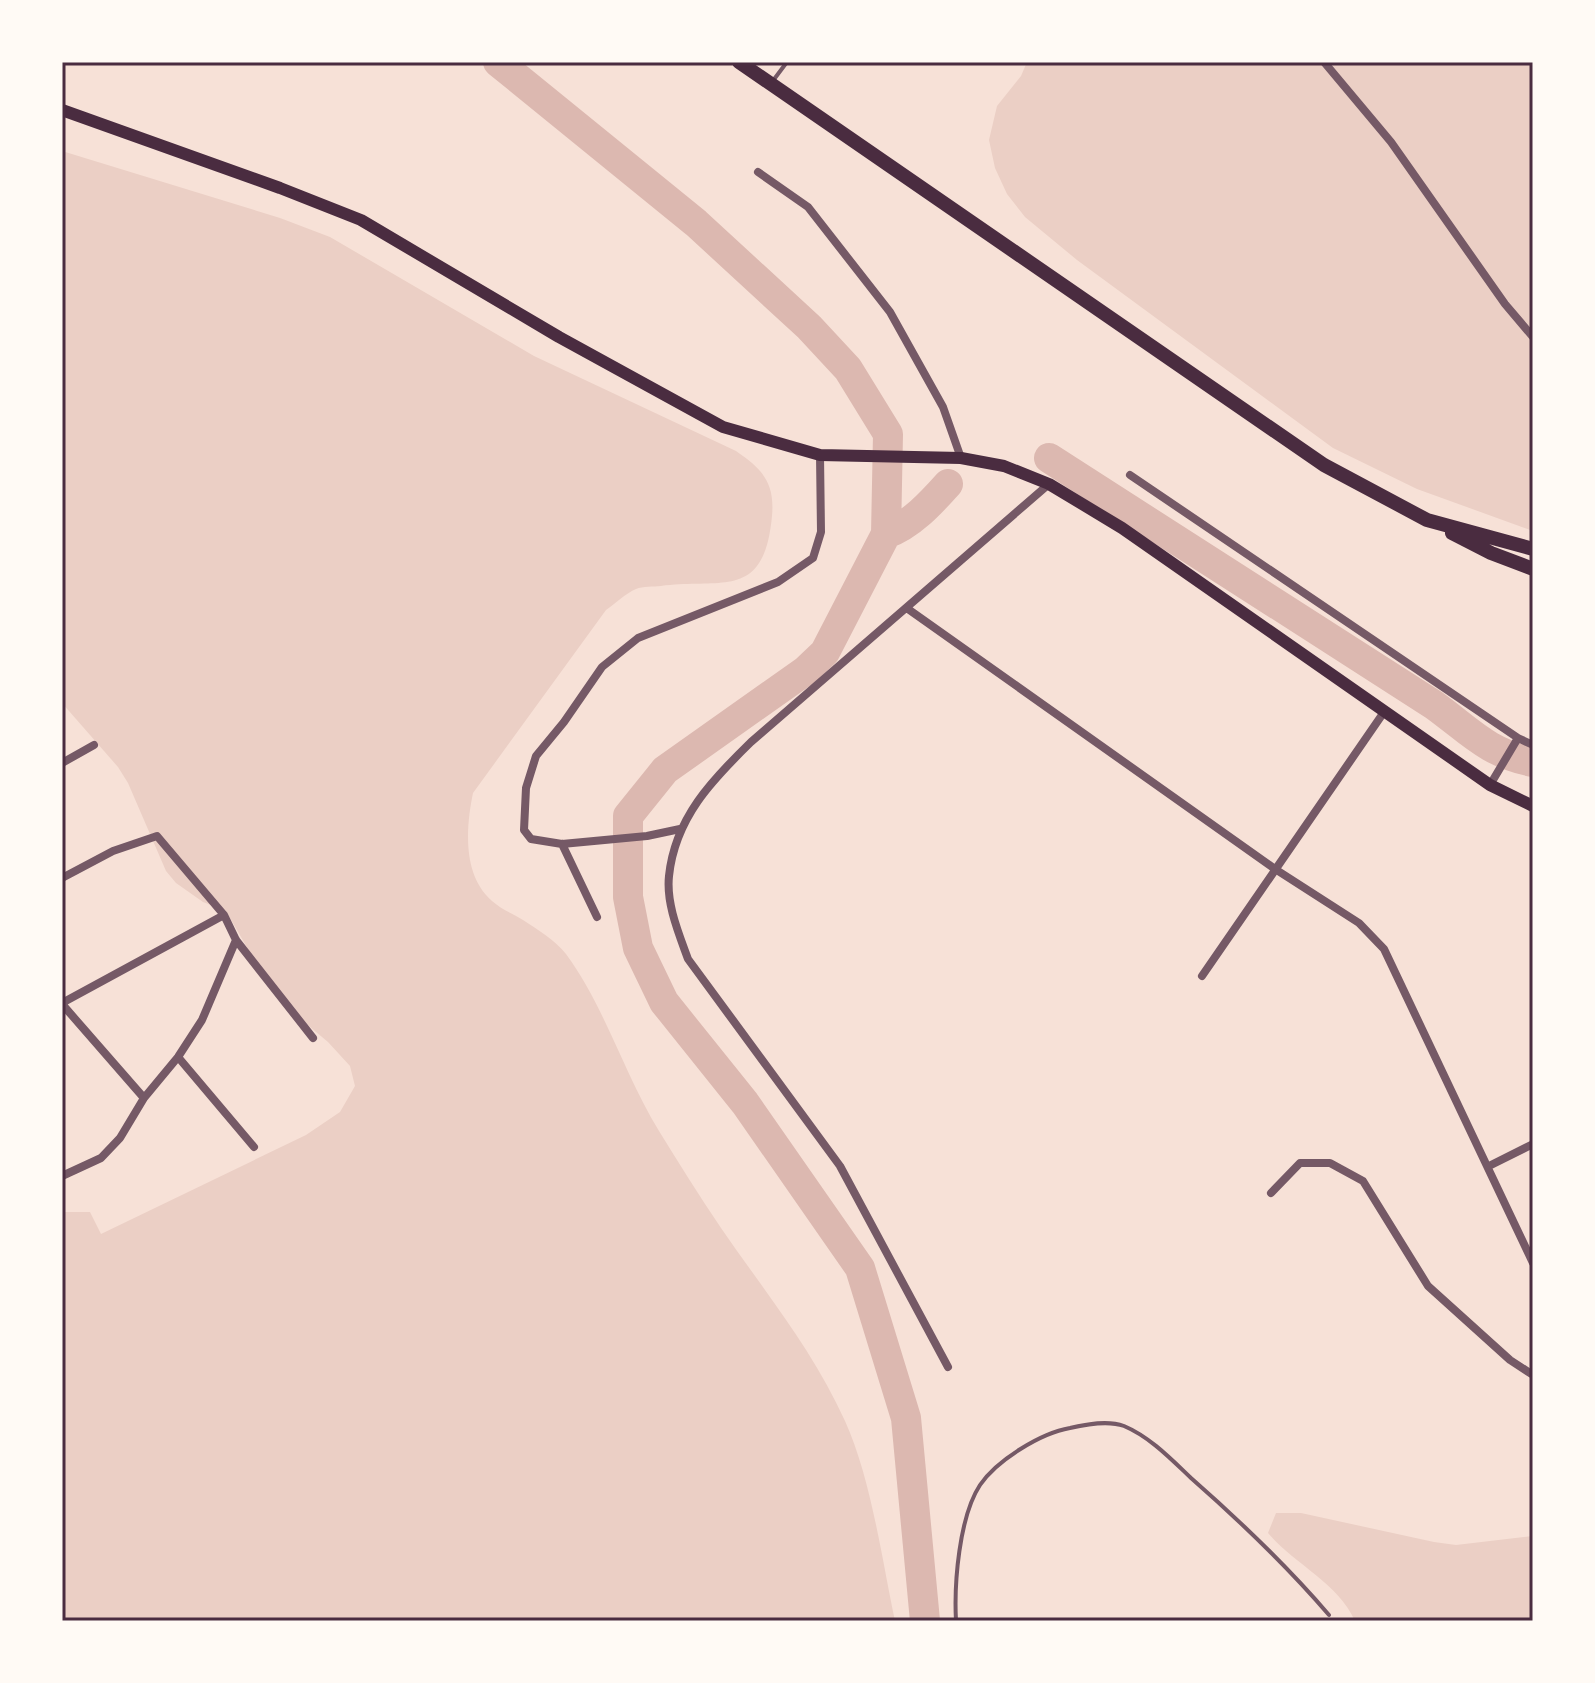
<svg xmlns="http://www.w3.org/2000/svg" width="1595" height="1683" font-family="Arial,sans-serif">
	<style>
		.green { fill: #ebcfc5 }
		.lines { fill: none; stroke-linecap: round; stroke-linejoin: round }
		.river { stroke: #dcb8b0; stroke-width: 30 }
		.service { stroke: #755966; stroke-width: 4 }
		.minor { stroke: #755966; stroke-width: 8 }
		.secondary { stroke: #4a2c40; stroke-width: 12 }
		.trunk { stroke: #4a2c40; stroke-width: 14 }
		.neatline { fill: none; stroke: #4a2c40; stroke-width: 3 }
	</style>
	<rect width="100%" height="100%" fill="#f7e1d7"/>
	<path class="green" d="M 1027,62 L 1533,62 L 1533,531 L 1417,489 L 1333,448 L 1077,260 L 1025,217 L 1007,194 L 995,168 L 989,140 L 997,106 L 1021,76 Z
		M 62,151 L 280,218 L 330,237 L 534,356 L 736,451 C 762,469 775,482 772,516 C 764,601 723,578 661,586 C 653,587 643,586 636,589 C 626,593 615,604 606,610 L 473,793 C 466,827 462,875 492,901 C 501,909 513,914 523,920 C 538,930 555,940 566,954 C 605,1007 624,1074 659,1131 C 679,1163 699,1196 721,1228 C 765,1292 813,1350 845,1421 C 871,1478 882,1560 895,1621 L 62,1621 L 62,1212 L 90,1212 L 101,1234 L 306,1135 L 340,1112 L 355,1086 L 350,1066 L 328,1042 L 285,1006 L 267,982 L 226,911 L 203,902 L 176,883 L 166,871 L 128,783 L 118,767 L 62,703 Z
		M 1276,1513 L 1301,1513 L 1434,1542 L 1456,1545 L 1533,1536 L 1533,1621 L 1355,1621 C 1338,1583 1294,1564 1268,1533 Z"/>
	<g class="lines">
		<path class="river" d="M 498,62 L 696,223 L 809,327 L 848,369 L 888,434 L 886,534 L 825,652 L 805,671 L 665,770 L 628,816 L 628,897 L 638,948 L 664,1002 L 745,1103 L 860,1268 L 906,1418 L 925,1621
			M 1049,458 L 1434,705 C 1470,731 1487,753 1533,762
			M 886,534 C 911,525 931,503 948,484"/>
		<path class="service" d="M 772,82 L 787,62
			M 956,1621 C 954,1584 959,1517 980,1485 C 997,1460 1041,1433 1070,1428 C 1087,1424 1108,1420 1124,1426 C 1150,1437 1171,1459 1191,1478 C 1240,1521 1286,1565 1329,1615"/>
		<path class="minor" d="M 1324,62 L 1391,142 L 1505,304 L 1533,337
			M 758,172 L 808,207 L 890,312 L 943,407 L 961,458
			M 1130,475 L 1518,738
			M 908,609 L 1275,869 L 1359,923 L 1384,949 L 1533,1263
			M 62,763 L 94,745
			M 1490,785 L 1518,738 L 1533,745
			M 680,829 L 647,836 L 562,844 L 531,839 L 524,830 L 526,788 L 536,756 L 564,722 L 602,667 L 638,638 L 778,582 L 813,558 L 821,532 L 820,455
			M 562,844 L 597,917
			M 62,878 L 113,851 L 157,836 L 224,915 L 236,940 L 313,1038
			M 1202,976 L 1384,712
			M 62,1003 L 224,915
			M 62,1004 L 144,1098
			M 178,1057 L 254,1147
			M 1489,1166 L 1533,1144
			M 62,1176 L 101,1158 L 120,1138 L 144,1098 L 178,1057 L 202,1020 L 236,940
			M 1271,1193 L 1300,1163 L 1330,1163 L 1363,1181 L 1428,1286 L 1510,1360 L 1533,1375
			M 948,1367 L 840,1166 L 688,959 C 679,934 666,904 669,876 C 675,818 712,780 751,742 L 1049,484"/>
		<path class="secondary" d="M 62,110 L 280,188 L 361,220 L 559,337 L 723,427 L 820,455 L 961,458 L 1004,466 L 1049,484 L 1122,528 L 1490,785 L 1533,806"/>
		<path class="trunk" d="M 739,62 L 1324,465 L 1427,520 L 1533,549
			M 1452,533 L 1491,553 L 1533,569"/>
	</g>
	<rect width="1595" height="1683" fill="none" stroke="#fffaf5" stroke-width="128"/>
	<rect x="64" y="64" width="1467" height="1555" class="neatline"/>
</svg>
